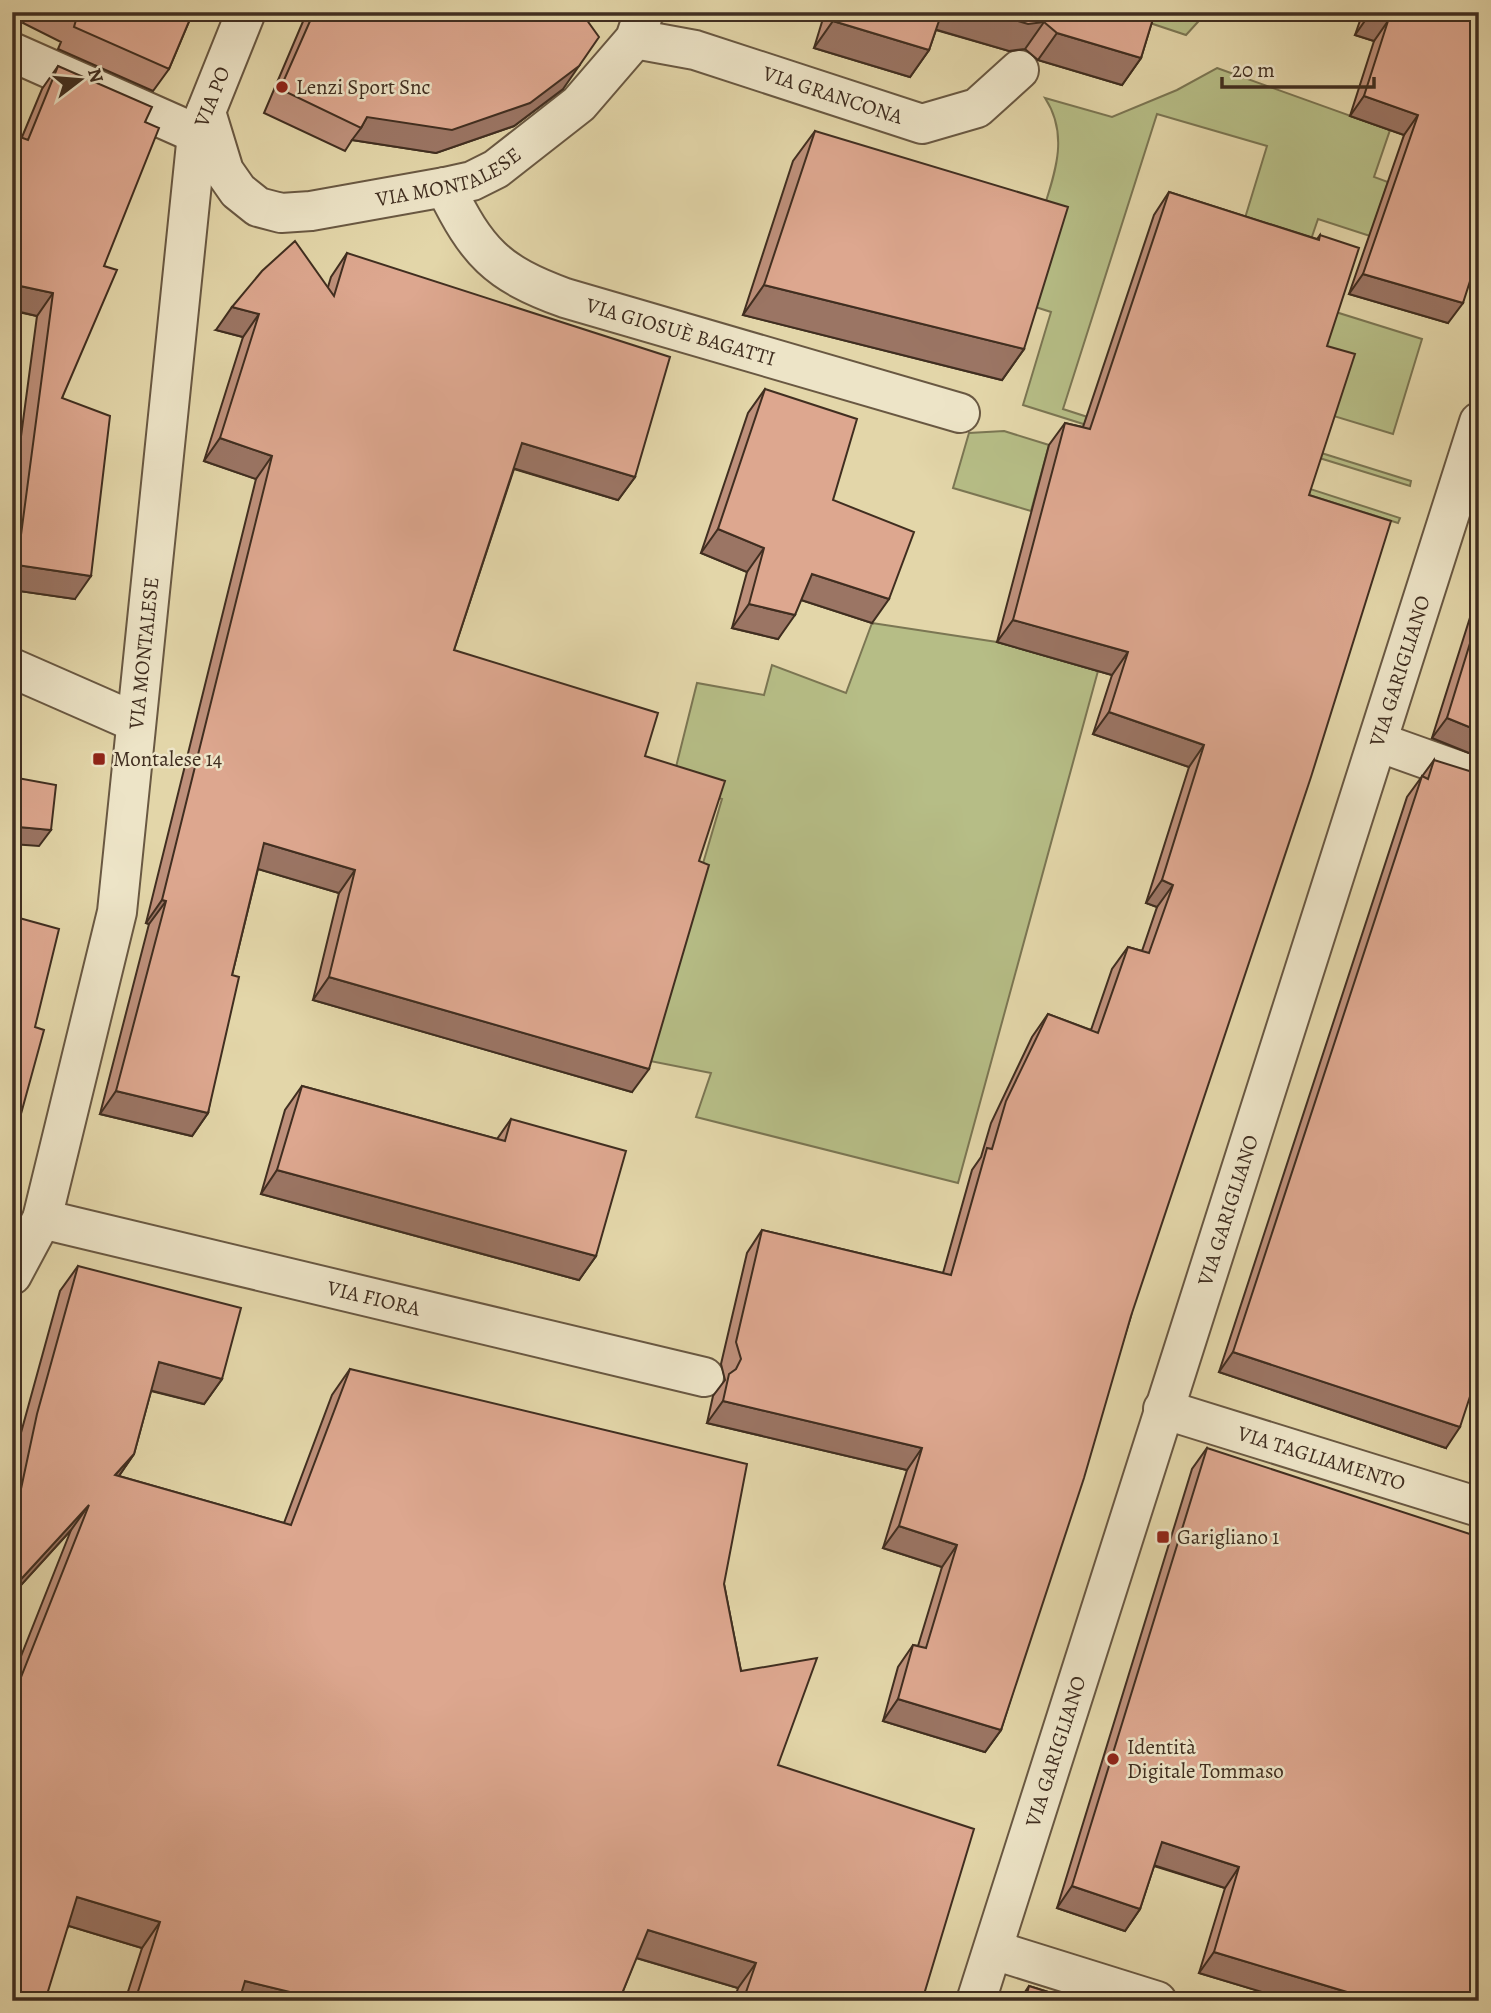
<svg xmlns="http://www.w3.org/2000/svg" width="1491" height="2013" font-family="Alegreya,serif">
	<style>
		.green { fill: #b6bd86; stroke: #7b7653; stroke-width: 2 }
		.lines { fill: none; stroke-linecap: round; stroke-linejoin: round }
		.street-casing { stroke: #695842; stroke-width: 42 }
		.street { stroke: #ede4c7; stroke-width: 38 }
		.wall { fill: #be907b; stroke: #402e20; stroke-width: 2 }
		.shaded-wall { fill: #9b7564; stroke: #402e20; stroke-width: 2 }
		.building { fill: #dda78f; stroke: #402e20; stroke-width: 2 }
		.poi-dot { fill: #8f2418; stroke: #ede4c7; stroke-width: 2.5 }
		.labels { text-anchor: middle; stroke-width: 5; stroke-linejoin: round; paint-order: stroke }
		.poi-label { font-size: 21px; fill: #402e20; stroke: #ede4c7; text-anchor: start }
		.street-label { font-size: 21px; fill: #402e20; stroke: #ede4c7 }
	</style>
	<rect width="100%" height="100%" fill="#e3d6a9"/>
	<filter id="stains"><feTurbulence type="fractalNoise" baseFrequency=".00286" numOctaves="4"/><feColorMatrix values="0 0 0 0 .2 0 0 0 0 .09 0 0 0 0 .02 0 0 0 .5 -.17"/></filter>
	<radialGradient id="worn" r=".72"><stop offset=".6" stop-color="#630" stop-opacity="0"/><stop offset="1" stop-color="#630" stop-opacity=".3"/></radialGradient>
	<path class="green" d="M 1143,12 L 1207,12 L 1186,35 L 1141,20 Z
		M 1217,68 L 1390,130 L 1374,177 L 1388,182 L 1370,236 L 1318,219 L 1291,298 L 1422,339 L 1393,434 L 1327,414 L 1238,241 L 1267,146 L 1157,114 L 1063,409 L 1400,518 L 1398,523 L 1023,405 L 1051,312 L 1026,304 C 1029,281 1030,256 1036,234 C 1048,188 1074,142 1045,98 L 1112,117 L 1177,90 Z
		M 1004,431 L 1049,445 L 1031,511 L 953,488 L 969,433 Z
		M 1315,451 L 1411,481 L 1410,486 L 1313,456 Z
		M 872,623 L 997,642 L 1098,671 L 958,1183 L 696,1117 L 711,1073 L 645,1060 L 722,799 L 671,787 L 697,683 L 764,695 L 772,665 L 846,693 Z"/>
	<g class="lines">
		<g class="street-casing">
			<g id="street">
				<path id="s1" d="M 635,39 L 695,50 L 922,124 L 977,108 L 1019,70"/>
				<path d="M 12,52 L 197,134"/>
				<path id="s2" d="M 206,112 L 224,171 L 238,191 L 258,207 L 281,213 L 311,211 L 445,187 L 472,181 L 496,169 L 579,104 L 635,39 L 644,12"/>
				<path id="s3" d="M 445,187 C 477,252 496,273 565,298 L 960,413"/>
				<path d="M 12,668 L 135,722"/>
				<path d="M 1378,742 L 1479,778"/>
				<path id="s4" d="M 42,1219 L 704,1377"/>
				<path id="s5" d="M 12,1275 L 42,1219 L 117,912 L 197,134 L 246,12"/>
				<path id="s6" d="M 1163,1409 L 1479,1507"/>
				<path d="M 994,1950 L 1157,2001"/>
				<path id="s7" d="M 976,2001 L 1479,422"/>
			</g>
		</g>
		<use href="#street" class="street"/>
	</g>
	<path class="wall" d="M 28,12 L 193,12 L 169,69 L 153,91 L 58,49 L 61,42 L 23,23 Z
		M 307,12 L 581,12 L 563,89 L 514,126 L 436,153 L 352,140 L 345,151 L 264,113 Z
		M 825,12 L 1155,12 L 1141,58 L 1122,85 L 1038,60 L 1025,49 L 1009,51 L 936,30 L 929,50 L 910,77 L 814,48 Z
		M 1363,12 L 1479,12 L 1448,323 L 1349,294 L 1404,135 L 1350,116 L 1374,41 L 1355,35 Z
		M 58,66 L 145,122 L 104,266 L 62,398 L 75,599 L 12,590 L 12,504 L 37,316 L 13,311 L 22,137 L 42,89 Z
		M 815,131 L 1024,349 L 1002,380 L 743,315 L 793,161 Z
		M 1169,192 L 1317,239 L 1320,235 L 1327,346 L 1309,495 L 1131,1316 L 1001,1730 L 985,1752 L 883,1721 L 898,1667 L 913,1645 L 918,1646 L 942,1567 L 883,1548 L 907,1470 L 707,1423 L 713,1396 L 725,1380 L 721,1364 L 747,1253 L 762,1230 L 943,1273 L 972,1170 L 981,1157 L 991,1123 L 1032,1037 L 1048,1014 L 1091,1030 L 1112,969 L 1128,947 L 1142,951 L 1157,907 L 1146,903 L 1189,767 L 1093,734 L 1112,675 L 997,642 L 1049,445 L 1065,423 L 1083,427 L 1154,215 Z
		M 347,253 L 635,477 L 618,500 L 514,469 L 454,650 L 645,756 L 699,861 L 632,1092 L 313,1000 L 339,893 L 258,869 L 232,975 L 208,1113 L 192,1136 L 100,1114 L 149,924 L 146,923 L 256,479 L 204,461 L 243,337 L 216,330 L 328,287 L 331,277 Z
		M 765,389 L 833,500 L 872,623 L 801,600 L 778,639 L 732,628 L 747,572 L 701,553 L 748,413 Z
		M 1479,589 L 1479,757 L 1432,738 Z
		M 1434,760 L 1446,1448 L 1219,1372 L 1407,797 Z
		M 302,1086 L 497,1139 L 511,1119 L 596,1256 L 579,1280 L 261,1194 L 285,1110 Z
		M 78,1266 L 222,1379 L 204,1404 L 151,1391 L 134,1454 L 119,1476 L 284,1523 L 332,1395 L 350,1369 L 724,1584 L 741,1671 L 778,1765 L 922,2001 L 734,2001 L 738,1988 L 636,1958 L 619,2001 L 125,2001 L 142,1948 L 69,1926 L 12,2001 L 12,1679 L 71,1530 L 12,1595 L 12,1470 L 19,1440 L 60,1291 Z
		M 1207,1448 L 1479,2001 L 1292,2001 L 1199,1973 L 1225,1888 L 1154,1866 L 1140,1909 L 1125,1931 L 1057,1908 L 1192,1469 Z
		M 1029,1986 L 1077,2001 L 1019,2001 Z"/>
	<path class="shaded-wall" d="M 937,12 L 988,12 L 1044,22 L 1025,49 L 1009,51 L 927,27 Z
		M 1369,15 L 1388,21 L 1374,41 L 1355,35 Z
		M 833,21 L 929,50 L 910,77 L 814,48 Z
		M 1057,33 L 1141,58 L 1122,85 L 1038,60 Z
		M 579,66 L 563,89 L 514,126 L 436,153 L 352,140 L 361,128 L 367,117 Z
		M 1364,96 L 1418,115 L 1404,135 L 1350,116 Z
		M 1363,274 L 1463,303 L 1448,323 L 1349,294 Z
		M 764,285 L 1024,349 L 1002,380 L 743,315 Z
		M 20,286 L 53,293 L 37,316 L 12,310 Z
		M 232,307 L 259,314 L 243,337 L 216,330 Z
		M 220,438 L 272,456 L 256,479 L 204,461 Z
		M 522,443 L 635,477 L 618,500 L 506,466 Z
		M 718,529 L 764,548 L 747,572 L 701,553 Z
		M 17,565 L 91,576 L 75,599 L 12,590 L 12,572 Z
		M 812,574 L 889,599 L 872,623 L 795,598 Z
		M 749,604 L 795,615 L 778,639 L 732,628 Z
		M 1013,620 L 1128,652 L 1112,675 L 997,642 Z
		M 1109,712 L 1204,745 L 1189,767 L 1093,734 Z
		M 1447,718 L 1479,731 L 1479,757 L 1432,738 Z
		M 19,827 L 51,830 L 39,846 L 12,844 L 12,837 Z
		M 264,843 L 355,870 L 339,893 L 248,866 Z
		M 1162,880 L 1173,885 L 1157,907 L 1146,903 Z
		M 162,900 L 166,901 L 149,924 L 146,923 Z
		M 329,977 L 649,1069 L 632,1092 L 313,1000 Z
		M 116,1091 L 208,1113 L 192,1136 L 100,1114 Z
		M 277,1170 L 596,1256 L 579,1280 L 261,1194 Z
		M 1233,1352 L 1460,1427 L 1446,1448 L 1219,1372 Z
		M 159,1362 L 222,1379 L 204,1404 L 141,1388 Z
		M 723,1401 L 922,1448 L 907,1470 L 707,1423 Z
		M 134,1454 L 116,1480 L 115,1475 Z
		M 89,1505 L 71,1530 L 12,1595 L 12,1589 Z
		M 899,1526 L 957,1545 L 942,1567 L 883,1548 Z
		M 898,1699 L 1001,1730 L 985,1752 L 883,1721 Z
		M 1162,1842 L 1239,1867 L 1225,1888 L 1147,1863 Z
		M 1072,1886 L 1140,1909 L 1125,1931 L 1057,1908 Z
		M 77,1897 L 160,1922 L 142,1948 L 59,1923 Z
		M 648,1930 L 756,1963 L 738,1988 L 630,1956 Z
		M 1214,1952 L 1377,2001 L 1292,2001 L 1199,1973 Z
		M 245,1981 L 327,2001 L 232,2001 Z"/>
	<path class="building" d="M 61,12 L 193,12 L 169,69 L 74,27 L 76,20 Z
		M 314,12 L 581,12 L 599,37 L 579,66 L 530,103 L 452,130 L 367,117 L 361,128 L 280,89 Z
		M 835,12 L 942,12 L 929,50 L 833,21 Z
		M 988,12 L 1155,12 L 1141,58 L 1057,33 L 1044,22 L 1028,24 Z
		M 1370,12 L 1479,12 L 1479,253 L 1463,303 L 1363,274 L 1418,115 L 1364,96 L 1388,21 L 1369,15 Z
		M 58,66 L 152,107 L 145,122 L 159,128 L 104,266 L 117,270 L 62,398 L 110,416 L 91,576 L 17,565 L 53,293 L 20,286 L 12,313 L 12,134 L 28,140 Z
		M 815,131 L 1068,207 L 1024,349 L 764,285 Z
		M 1169,192 L 1319,240 L 1320,235 L 1359,248 L 1327,346 L 1355,354 L 1309,495 L 1391,521 L 1311,777 L 1131,1316 L 1084,1478 L 1001,1730 L 898,1699 L 913,1645 L 926,1648 L 957,1545 L 899,1526 L 922,1448 L 723,1401 L 729,1374 L 736,1369 L 741,1359 L 736,1342 L 762,1230 L 951,1275 L 987,1148 L 992,1149 L 1006,1101 L 1048,1014 L 1098,1033 L 1128,947 L 1149,953 L 1173,885 L 1162,880 L 1204,745 L 1109,712 L 1128,652 L 1013,620 L 1065,423 L 1090,429 Z
		M 295,241 L 334,296 L 347,253 L 670,357 L 635,477 L 522,443 L 454,650 L 658,713 L 645,756 L 725,781 L 699,861 L 709,865 L 649,1069 L 329,977 L 355,870 L 264,843 L 232,975 L 239,977 L 208,1113 L 116,1091 L 166,901 L 162,900 L 272,456 L 220,438 L 259,314 L 232,307 L 262,271 Z
		M 765,389 L 857,419 L 833,500 L 914,532 L 889,599 L 812,574 L 795,615 L 749,604 L 764,548 L 718,529 Z
		M 1479,614 L 1479,731 L 1447,718 Z
		M 1434,760 L 1479,774 L 1479,1369 L 1460,1427 L 1233,1352 L 1422,776 L 1428,779 Z
		M 12,777 L 56,785 L 51,830 L 19,827 L 12,841 Z
		M 12,916 L 59,929 L 35,1027 L 44,1030 L 13,1143 L 12,1142 Z
		M 302,1086 L 505,1141 L 511,1119 L 626,1151 L 596,1256 L 277,1170 Z
		M 78,1266 L 241,1308 L 222,1379 L 159,1362 L 134,1454 L 115,1475 L 291,1525 L 350,1369 L 747,1464 L 724,1584 L 741,1671 L 817,1658 L 778,1765 L 974,1829 L 922,2001 L 743,2001 L 756,1963 L 648,1930 L 619,2001 L 327,2001 L 245,1981 L 239,2001 L 135,2001 L 160,1922 L 77,1897 L 45,2001 L 12,2001 L 12,1700 L 89,1505 L 12,1589 L 12,1531 L 37,1414 Z
		M 1207,1448 L 1479,1537 L 1479,2001 L 1377,2001 L 1214,1952 L 1239,1867 L 1162,1842 L 1140,1909 L 1072,1886 Z
		M 1029,1986 L 1077,2001 L 1025,2001 Z"/>
	<g class="poi-dot">
		<circle cx="282" cy="87" r="7"/>
		<rect x="92" y="752" width="14" height="14" rx="3.5"/>
		<rect x="1156" y="1530" width="14" height="14" rx="3.5"/>
		<circle cx="1113" cy="1759" r="7"/>
	</g>
	<g class="labels">
		<g class="poi-label">
			<text x="296" y="94">Lenzi Sport Snc</text>
			<text x="113" y="766">Montalese 14</text>
			<text x="1177" y="1544">Garigliano 1</text>
			<text x="1127" y="1754">Identità<tspan x="1127" dy="24">Digitale Tommaso</tspan></text>
		</g>
		<g class="street-label">
			<text dy="7" stroke="none"><textPath href="#s5" startOffset="1202">VIA PO</textPath></text>
			<text dy="7" stroke="none"><textPath href="#s1" startOffset="206">VIA GRANCONA</textPath></text>
			<text dy="7" stroke="none"><textPath href="#s2" startOffset="308">VIA MONTALESE</textPath></text>
			<text dy="7" stroke="none"><textPath href="#s3" startOffset="290">VIA GIOSUÈ BAGATTI</textPath></text>
			<text dy="7" stroke="none"><textPath href="#s5" startOffset="640">VIA MONTALESE</textPath></text>
			<text dy="7" stroke="none"><textPath href="#s7" startOffset="1396">VIA GARIGLIANO</textPath></text>
			<text dy="7" stroke="none"><textPath href="#s7" startOffset="830">VIA GARIGLIANO</textPath></text>
			<text dy="7" stroke="none"><textPath href="#s4" startOffset="341">VIA FIORA</textPath></text>
			<text dy="7" stroke="none"><textPath href="#s6" startOffset="166">VIA TAGLIAMENTO</textPath></text>
			<text dy="7" stroke="none"><textPath href="#s7" startOffset="262">VIA GARIGLIANO</textPath></text>
		</g>
	</g>
	<rect width="1491" height="2013" fill="none" stroke="#e3d6a9" stroke-width="42"/>
	<rect x="14" y="14" width="1463" height="1985" fill="none" stroke="#402e20" stroke-width="3.5"/>
	<rect x="21" y="21" width="1449" height="1971" fill="none" stroke="#402e20" stroke-width="2"/>
	<g transform="translate(80 80) rotate(74)" stroke="#ede4c7" stroke-width="5" paint-order="stroke">
	<path d="M0-5L12 26L0 18L-12 26Z" fill="#402e20"/>
	<text y="-10" font-size="19" font-weight="bold" text-anchor="middle" fill="#402e20">N</text>
	</g>
	<path d="M1222 77v10h152v-10" fill="none" stroke="#402e20" stroke-width="3.5"/>
	<text x="1232" y="77" font-size="21" fill="#402e20" stroke="#ede4c7" stroke-width="5" paint-order="stroke">20 m</text>
	<rect width="100%" height="100%" filter="url(#stains)"/>
	<rect width="100%" height="100%" fill="url(#worn)"/>
</svg>
